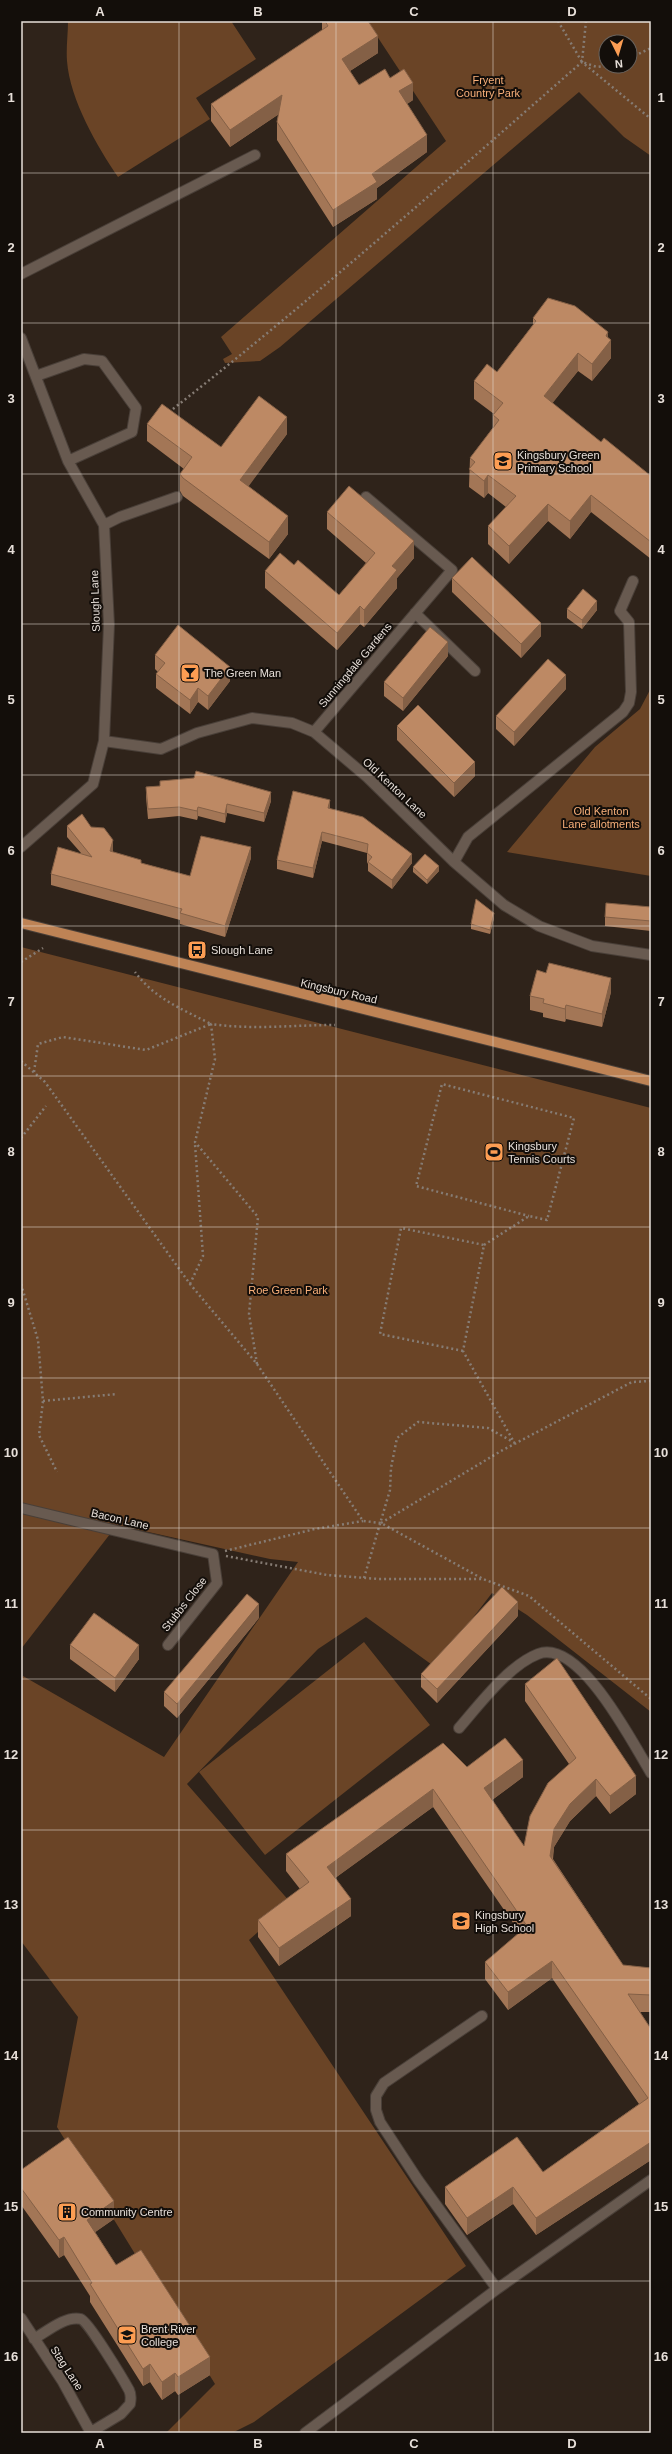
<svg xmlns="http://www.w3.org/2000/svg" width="672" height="2454" font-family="Helvetica,sans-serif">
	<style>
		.green { fill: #6a4426; fill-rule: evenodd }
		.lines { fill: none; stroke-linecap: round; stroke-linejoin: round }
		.minor-casing { stroke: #493f38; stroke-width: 12 }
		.major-casing { stroke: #493f38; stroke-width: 12 }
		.path { stroke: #867c74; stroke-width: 2.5; stroke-dasharray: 2 3; stroke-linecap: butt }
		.minor { stroke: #685a50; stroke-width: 10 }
		.major { stroke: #be8355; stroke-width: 10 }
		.wall { fill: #a37656 }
		.shaded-wall { fill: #846046 }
		.building { fill: #bd8964; stroke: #846046 }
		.grid { fill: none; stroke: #e7dfd9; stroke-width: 1; stroke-opacity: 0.55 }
		.labels { text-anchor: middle; stroke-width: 4; stroke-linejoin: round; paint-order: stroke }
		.park-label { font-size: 11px; fill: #f9b07a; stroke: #130e0a }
		.poi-label { font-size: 11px; fill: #e7dfd9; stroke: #130e0a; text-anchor: start }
		.street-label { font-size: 11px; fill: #e7dfd9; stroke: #130e0a }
		.neatline { fill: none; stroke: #e7dfd9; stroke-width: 1.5 }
		.grid-label { font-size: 13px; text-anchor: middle; font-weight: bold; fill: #e7dfd9 }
	</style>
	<rect width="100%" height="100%" fill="#2f231a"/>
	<path class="green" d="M 68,21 L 231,21 L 256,59 L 196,98 L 210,119 L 118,177 C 97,146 70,100 67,61 C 66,48 68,34 68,21 Z
		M 367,21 L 651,21 L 651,156 L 624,137 L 579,92 L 280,347 L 260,361 L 225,363 L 223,359 L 232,354 L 221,337 L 446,141 ZM 606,42 L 630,42 L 630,66 L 606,66 Z
		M 651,688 L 651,876 L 507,852 L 595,747 L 640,709 Z
		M 21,947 L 651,1108 L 651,1712 L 527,1615 L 492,1593 L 435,1667 L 366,1617 L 318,1649 L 187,1784 L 291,1903 L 249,1940 L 466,2266 L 254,2422 L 232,2433 L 166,2433 L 215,2384 L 57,2127 L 78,2017 L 21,1941 L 21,1679 L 23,1676 L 164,1757 L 298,1562 L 270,1559 L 117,1525 L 21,1649 Z
		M 364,1642 L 430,1725 L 265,1855 L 199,1772 Z"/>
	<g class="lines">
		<g class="minor-casing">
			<path id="minor" d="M 21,274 L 255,155
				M 21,338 L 68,461 L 104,525 L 109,625 L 104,741 L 93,784 L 21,847
				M 36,376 L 84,359 L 102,361 L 136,408 L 132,432 L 68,461
				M 104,525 L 120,517 L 177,497
				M 415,613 L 475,671
				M 314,732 L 452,570 L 366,497
				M 104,741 L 161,749 L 197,733 L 252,718 L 292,723 L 314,732 L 367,777 L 454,862 L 504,905 L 539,926 L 592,946 L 651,955
				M 454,862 L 468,837 L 623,712 L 629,703 L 631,692 L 629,622 L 620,611 L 633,581
				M 21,1508 L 213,1554 L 217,1583 L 168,1645
				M 459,1728 C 479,1705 509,1665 538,1654 C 580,1638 633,1744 651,1773
				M 482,2016 L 384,2083 L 376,2096 L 376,2110 L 380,2122 L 418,2180 L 497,2289
				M 21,2318 L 63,2382 L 91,2433
				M 34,2339 C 46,2332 66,2315 81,2319 C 88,2321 123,2379 129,2390 C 131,2394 131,2399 130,2404 L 121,2414 L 91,2432
				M 305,2433 L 497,2289 L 651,2180"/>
		</g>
		<g class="major-casing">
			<path id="major" d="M 21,923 L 651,1081"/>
		</g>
		<path class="path" d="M 558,21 L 582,62 L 597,67 L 606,66
			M 586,21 L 582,62 L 651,119
			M 630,58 L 651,48
			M 169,412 C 311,301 446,181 582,62
			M 21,962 L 43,948
			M 21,1061 L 45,1082 L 190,1284 L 257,1364 L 363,1521 L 381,1523 L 483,1579
			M 34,1072 L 38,1044 L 63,1037 L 146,1050 L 211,1024 C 182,1009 155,999 135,972
			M 21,1138 L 46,1106
			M 484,1245 L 529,1216 L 547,1220 L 574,1118 L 442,1084 L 416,1186 L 529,1216
			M 21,1284 L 38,1340 L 43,1401 L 39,1435 L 57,1472
			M 190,1284 L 203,1256 L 195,1144
			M 463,1351 L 380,1334 L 401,1228 L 484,1245 L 463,1351 L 515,1444
			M 257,1364 L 249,1314 L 258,1217 L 195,1142 L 215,1059 L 211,1024 C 252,1030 294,1025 335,1025
			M 43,1401 L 117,1394
			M 381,1523 L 501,1451 L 632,1382 L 651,1381
			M 225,1551 L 315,1529 L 363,1521
			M 226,1556 L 327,1575 L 379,1579 L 483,1579 L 529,1596 L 651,1699
			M 364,1578 L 390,1490 L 391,1468 L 397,1438 L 418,1422 L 488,1428 L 515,1443"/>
		<use href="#minor" class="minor"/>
		<use href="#major" class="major"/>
	</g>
	<path class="wall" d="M 322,21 L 368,21 L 378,53 L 350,71 L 359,85 L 390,78 L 413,100 L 407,104 L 427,152 L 377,188 L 377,199 L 333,227 L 277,140 L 277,122 L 279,114 L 230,147 L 211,121 L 211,104 L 322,31 Z
		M 533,318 L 608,338 L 611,358 L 592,381 L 578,371 L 552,403 L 601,442 L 651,476 L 651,559 L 591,512 L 570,539 L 548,521 L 509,564 L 488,544 L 488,526 L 506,507 L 488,493 L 484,498 L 469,487 L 470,458 L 493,428 L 493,415 L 494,414 L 474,399 L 474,381 L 497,372 L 533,325 Z
		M 147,424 L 221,447 L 287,434 L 248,486 L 288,534 L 269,559 L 183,496 L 180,491 L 180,474 L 184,469 L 147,441 Z
		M 327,512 L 414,558 L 397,578 L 397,588 L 364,627 L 360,624 L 337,650 L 265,588 L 265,571 L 294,565 L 339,595 L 366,563 L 327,529 Z
		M 452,578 L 541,636 L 521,658 L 452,592 Z
		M 567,609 L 597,610 L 582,629 L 567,618 Z
		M 155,655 L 230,681 L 208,710 L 198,702 L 190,714 L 156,688 L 156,674 L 158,672 L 155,669 Z
		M 448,656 L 403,711 L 384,696 L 384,682 Z
		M 566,689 L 514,746 L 496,729 L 496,716 Z
		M 397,726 L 475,776 L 454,797 L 397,740 Z
		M 160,781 L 271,801 L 264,822 L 227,813 L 225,823 L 198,816 L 197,820 L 179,816 L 148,819 L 146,797 L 146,787 L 160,786 Z
		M 330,809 L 412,863 L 392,889 L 368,871 L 368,864 L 367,862 L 367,853 L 322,841 L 313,878 L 277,869 L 277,860 Z
		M 67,826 L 91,827 L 113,851 L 113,852 L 141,863 L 190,876 L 251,858 L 225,937 L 180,924 L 180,920 L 51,885 L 51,874 L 81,853 L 67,837 Z
		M 413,867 L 439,871 L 427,884 L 413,872 Z
		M 651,907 L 651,931 L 605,926 L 605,917 Z
		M 494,918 L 490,934 L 471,929 L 471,924 Z
		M 611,992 L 602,1027 L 566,1019 L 565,1022 L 543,1017 L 543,1013 L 530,1010 L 530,996 Z
		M 518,1616 L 437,1703 L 421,1687 L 421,1674 Z
		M 259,1618 L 177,1718 L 164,1706 L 164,1692 Z
		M 70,1645 L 139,1659 L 115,1692 L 70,1659 Z
		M 525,1684 L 636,1794 L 610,1814 L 596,1796 L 570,1821 L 554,1847 L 553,1859 L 623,1965 L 651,1968 L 651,2012 L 640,2012 L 651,2029 L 651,2160 L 536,2235 L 513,2204 L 467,2235 L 445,2204 L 445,2187 L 543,2172 L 639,2104 L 552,1978 L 508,2010 L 485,1979 L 485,1962 L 520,1933 L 433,1807 L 335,1878 L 351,1916 L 279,1966 L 258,1937 L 258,1920 L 300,1889 L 286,1871 L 286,1854 L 467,1767 L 523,1777 L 492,1800 L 524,1846 L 569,1764 L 525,1701 Z
		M 21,2170 L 114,2219 L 95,2232 L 116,2265 L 210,2375 L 178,2395 L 175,2391 L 162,2400 L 150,2382 L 143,2386 L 90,2302 L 90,2296 L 64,2255 L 59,2258 L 21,2205 Z"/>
	<path class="shaded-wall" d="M 378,36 L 378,53 L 342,76 L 342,59 Z
		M 413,83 L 413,100 L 399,109 L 399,91 Z
		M 282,95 L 282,112 L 230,147 L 230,130 Z
		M 427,135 L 427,152 L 377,188 L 377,199 L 333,227 L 333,210 L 372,174 Z
		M 608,332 L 608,344 L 611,340 L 611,358 L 592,381 L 592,364 Z
		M 578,353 L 578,371 L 544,414 L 544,396 Z
		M 287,417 L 287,434 L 240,498 L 240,480 Z
		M 488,475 L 488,493 L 484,498 L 484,481 Z
		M 591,495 L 591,512 L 570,539 L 570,521 Z
		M 548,504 L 548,521 L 509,564 L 509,546 Z
		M 288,516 L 288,534 L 269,559 L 269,542 Z
		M 414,541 L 414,558 L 397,578 L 397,588 L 364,627 L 364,610 L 392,566 Z
		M 597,601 L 597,610 L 582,629 L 582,620 Z
		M 360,606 L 360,624 L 337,650 L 337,633 Z
		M 541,623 L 541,636 L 521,658 L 521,644 Z
		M 448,642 L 448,656 L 403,711 L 403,698 Z
		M 230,667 L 230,681 L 208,710 L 208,696 Z
		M 566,675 L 566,689 L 514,746 L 514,732 Z
		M 198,688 L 198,702 L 190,714 L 190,700 Z
		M 475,762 L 475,776 L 454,797 L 454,783 Z
		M 271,792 L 271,801 L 264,822 L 264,813 Z
		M 330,800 L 330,809 L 328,817 L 328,808 Z
		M 227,804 L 227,813 L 225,823 L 225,814 Z
		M 198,807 L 198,816 L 197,820 L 197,811 Z
		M 322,832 L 322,841 L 313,878 L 313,868 Z
		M 113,840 L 113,851 L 110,862 L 110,851 Z
		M 251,847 L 251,858 L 225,937 L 225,926 Z
		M 412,854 L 412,863 L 392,889 L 392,880 Z
		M 439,866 L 439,871 L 427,884 L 427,880 Z
		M 494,913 L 494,918 L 490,934 L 490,930 Z
		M 611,978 L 611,992 L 602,1027 L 602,1014 Z
		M 566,1005 L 566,1019 L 565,1022 L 565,1009 Z
		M 518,1602 L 518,1616 L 437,1703 L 437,1689 Z
		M 259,1604 L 259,1618 L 177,1718 L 177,1704 Z
		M 139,1645 L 139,1659 L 115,1692 L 115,1678 Z
		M 523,1760 L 523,1777 L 484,1806 L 484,1788 Z
		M 636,1776 L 636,1794 L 610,1814 L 610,1796 Z
		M 596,1779 L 596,1796 L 570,1821 L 554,1847 L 550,1874 L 550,1856 L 554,1829 L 570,1804 Z
		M 433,1789 L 433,1807 L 327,1884 L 327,1867 Z
		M 351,1899 L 351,1916 L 279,1966 L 279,1948 Z
		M 552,1961 L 552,1978 L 508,2010 L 508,1992 Z
		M 651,2142 L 651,2160 L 536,2235 L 536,2218 Z
		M 513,2187 L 513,2204 L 467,2235 L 467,2218 Z
		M 114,2201 L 114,2219 L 87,2238 L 87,2220 Z
		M 64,2237 L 64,2255 L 59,2258 L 59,2240 Z
		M 210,2357 L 210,2375 L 178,2395 L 178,2377 Z
		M 150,2364 L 150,2382 L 143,2386 L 143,2369 Z
		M 175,2373 L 175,2391 L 162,2400 L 162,2382 Z"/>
	<path class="building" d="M 325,21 L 368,21 L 378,36 L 342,59 L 359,85 L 385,69 L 390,78 L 404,69 L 413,83 L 399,91 L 427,135 L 372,174 L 377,182 L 333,210 L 277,122 L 282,95 L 230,130 L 211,104 L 328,26 Z
		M 548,298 L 575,306 L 608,332 L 606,336 L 611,340 L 592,364 L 578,353 L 544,396 L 601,442 L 604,438 L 651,476 L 651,542 L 591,495 L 570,521 L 548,504 L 509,546 L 488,526 L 516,496 L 488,475 L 484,481 L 469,469 L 475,462 L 470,458 L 499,420 L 493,415 L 503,403 L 474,381 L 487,364 L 497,372 L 536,321 L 533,318 Z
		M 259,396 L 287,417 L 240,480 L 288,516 L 269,542 L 183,478 L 180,474 L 192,457 L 147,424 L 162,404 L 221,447 Z
		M 349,486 L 414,541 L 392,566 L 397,570 L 364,610 L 360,606 L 337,633 L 265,571 L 280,553 L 294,565 L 298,560 L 339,595 L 375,553 L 327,512 Z
		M 472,557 L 541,623 L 521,644 L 452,578 Z
		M 583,589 L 597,601 L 582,620 L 567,609 Z
		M 178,625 L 230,667 L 208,696 L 198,688 L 190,700 L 156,674 L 165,663 L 155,655 Z
		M 430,627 L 448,642 L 403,698 L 384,682 Z
		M 548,659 L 566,675 L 514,732 L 496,716 Z
		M 418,705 L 475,762 L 454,783 L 397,726 Z
		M 196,771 L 271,792 L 264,813 L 227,804 L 225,814 L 198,807 L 197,811 L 179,807 L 148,809 L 146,787 L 160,786 L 160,781 L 194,778 Z
		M 293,791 L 330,800 L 328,808 L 363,817 L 412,854 L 392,880 L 368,862 L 372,857 L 367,853 L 368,844 L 322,832 L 313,868 L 277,860 Z
		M 82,814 L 91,827 L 104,828 L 113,840 L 110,851 L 141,860 L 141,863 L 190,876 L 201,836 L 251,847 L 225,926 L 180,913 L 182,909 L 51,874 L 58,847 L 92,857 L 67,826 Z
		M 425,854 L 439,866 L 427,880 L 413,867 Z
		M 476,899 L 494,913 L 490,930 L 471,924 Z
		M 606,903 L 651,907 L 651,921 L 605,917 Z
		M 549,963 L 611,978 L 602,1014 L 566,1005 L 565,1009 L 543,1003 L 544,999 L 530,996 L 537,970 L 546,973 Z
		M 502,1587 L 518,1602 L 437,1689 L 421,1674 Z
		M 247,1594 L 259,1604 L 177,1704 L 164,1692 Z
		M 94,1613 L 139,1645 L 115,1678 L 70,1645 Z
		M 557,1658 L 636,1776 L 610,1796 L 596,1779 L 570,1804 L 554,1829 L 550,1856 L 623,1965 L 651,1968 L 651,1995 L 628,1994 L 651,2029 L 651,2142 L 536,2218 L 513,2187 L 467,2218 L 445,2187 L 517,2137 L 543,2172 L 648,2098 L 552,1961 L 508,1992 L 485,1962 L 527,1926 L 433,1789 L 327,1867 L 351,1899 L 279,1948 L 258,1920 L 309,1882 L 286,1854 L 443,1743 L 467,1767 L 505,1738 L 523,1760 L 484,1788 L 524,1846 L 530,1816 L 548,1783 L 576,1758 L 525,1684 Z
		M 68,2137 L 114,2201 L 87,2220 L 116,2265 L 141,2250 L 210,2357 L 178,2377 L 175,2373 L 162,2382 L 150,2364 L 143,2369 L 90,2284 L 92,2283 L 64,2237 L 59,2240 L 21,2188 L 21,2170 Z"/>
	<path class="grid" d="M 179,21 L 179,2433M 336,21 L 336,2433M 493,21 L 493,2433M 21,173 L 651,173M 21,323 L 651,323M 21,474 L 651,474M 21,624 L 651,624M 21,775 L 651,775M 21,926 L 651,926M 21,1076 L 651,1076M 21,1227 L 651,1227M 21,1378 L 651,1378M 21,1528 L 651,1528M 21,1679 L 651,1679M 21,1830 L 651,1830M 21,1980 L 651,1980M 21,2131 L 651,2131M 21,2281 L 651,2281"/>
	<defs>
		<g id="school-square" transform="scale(1)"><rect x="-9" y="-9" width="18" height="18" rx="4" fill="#fc9d53" stroke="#130e0a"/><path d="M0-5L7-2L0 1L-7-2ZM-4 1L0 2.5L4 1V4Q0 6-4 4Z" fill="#111"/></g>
		<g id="bar-square" transform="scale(1)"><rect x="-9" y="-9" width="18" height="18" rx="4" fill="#fc9d53" stroke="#130e0a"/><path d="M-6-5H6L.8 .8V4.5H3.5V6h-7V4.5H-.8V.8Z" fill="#111"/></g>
		<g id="bus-square" transform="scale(1)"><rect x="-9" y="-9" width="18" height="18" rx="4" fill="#fc9d53" stroke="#130e0a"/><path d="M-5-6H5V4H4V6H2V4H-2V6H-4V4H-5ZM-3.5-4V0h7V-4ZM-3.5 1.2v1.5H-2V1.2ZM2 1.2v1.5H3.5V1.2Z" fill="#111"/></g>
		<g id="stadium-square" transform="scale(1)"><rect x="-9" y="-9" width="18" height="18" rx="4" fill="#fc9d53" stroke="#130e0a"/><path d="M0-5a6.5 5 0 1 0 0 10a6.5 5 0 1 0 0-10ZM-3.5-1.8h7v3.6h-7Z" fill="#111"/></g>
		<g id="building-square" transform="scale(1)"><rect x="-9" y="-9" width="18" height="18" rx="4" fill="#fc9d53" stroke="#130e0a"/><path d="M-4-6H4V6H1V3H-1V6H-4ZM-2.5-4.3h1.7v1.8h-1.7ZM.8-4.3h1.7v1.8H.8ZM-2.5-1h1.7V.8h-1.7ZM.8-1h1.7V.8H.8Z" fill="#111"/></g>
	</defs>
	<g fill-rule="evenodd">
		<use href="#school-square" x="503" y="461"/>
		<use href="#bar-square" x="190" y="673"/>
		<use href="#bus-square" x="197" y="950"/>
		<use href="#stadium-square" x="494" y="1152"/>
		<use href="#school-square" x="461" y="1921"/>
		<use href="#building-square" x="67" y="2212"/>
		<use href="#school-square" x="127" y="2335"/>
	</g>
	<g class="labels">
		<g class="park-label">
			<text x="488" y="84">Fryent<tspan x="488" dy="13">Country Park</tspan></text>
			<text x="601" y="815">Old Kenton<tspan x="601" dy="13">Lane allotments</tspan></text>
			<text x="288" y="1294">Roe Green Park</text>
		</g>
		<g class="poi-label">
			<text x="517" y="459">Kingsbury Green<tspan x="517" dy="13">Primary School</tspan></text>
			<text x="204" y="677">The Green Man</text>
			<text x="211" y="954">Slough Lane</text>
			<text x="508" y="1150">Kingsbury<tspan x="508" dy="13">Tennis Courts</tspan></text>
			<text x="475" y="1919">Kingsbury<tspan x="475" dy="13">High School</tspan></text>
			<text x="81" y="2216">Community Centre</text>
			<text x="141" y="2333">Brent River<tspan x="141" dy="13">College</tspan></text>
		</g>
		<g class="street-label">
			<text transform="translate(95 601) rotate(-92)" y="4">Slough Lane</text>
			<text transform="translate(355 665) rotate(-50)" y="4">Sunningdale Gardens</text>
			<text transform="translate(395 788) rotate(43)" y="4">Old Kenton Lane</text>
			<text transform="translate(339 991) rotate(13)" y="4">Kingsbury Road</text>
			<text transform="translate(120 1519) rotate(13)" y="4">Bacon Lane</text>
			<text transform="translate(184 1604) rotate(-52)" y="4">Stubbs Close</text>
			<text transform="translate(67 2368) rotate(57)" y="4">Stag Lane</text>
		</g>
	</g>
	<rect width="672" height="2454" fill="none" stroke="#130e0a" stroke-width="44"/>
	<g transform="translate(618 54) rotate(175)"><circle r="19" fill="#130e0a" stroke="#68625d"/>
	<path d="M0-3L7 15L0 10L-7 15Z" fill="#fc9d53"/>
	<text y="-6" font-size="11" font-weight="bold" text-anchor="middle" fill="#e7dfd9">N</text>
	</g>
	<rect x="22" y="22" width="628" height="2410" class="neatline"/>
	<g class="grid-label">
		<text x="100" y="16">A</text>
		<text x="258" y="16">B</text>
		<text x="414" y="16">C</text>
		<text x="572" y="16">D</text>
		<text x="11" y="102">1</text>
		<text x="661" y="102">1</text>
		<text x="11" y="252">2</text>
		<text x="661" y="252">2</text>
		<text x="11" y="403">3</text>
		<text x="661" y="403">3</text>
		<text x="11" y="554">4</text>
		<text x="661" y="554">4</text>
		<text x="11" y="704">5</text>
		<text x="661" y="704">5</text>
		<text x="11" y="855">6</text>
		<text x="661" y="855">6</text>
		<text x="11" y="1006">7</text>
		<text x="661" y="1006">7</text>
		<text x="11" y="1156">8</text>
		<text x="661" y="1156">8</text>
		<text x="11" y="1307">9</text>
		<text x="661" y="1307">9</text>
		<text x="11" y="1457">10</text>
		<text x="661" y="1457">10</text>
		<text x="11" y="1608">11</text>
		<text x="661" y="1608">11</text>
		<text x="11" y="1759">12</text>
		<text x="661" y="1759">12</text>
		<text x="11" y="1909">13</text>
		<text x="661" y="1909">13</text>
		<text x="11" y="2060">14</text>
		<text x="661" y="2060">14</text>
		<text x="11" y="2211">15</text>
		<text x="661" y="2211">15</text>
		<text x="11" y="2361">16</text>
		<text x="661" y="2361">16</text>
		<text x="100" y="2448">A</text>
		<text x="258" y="2448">B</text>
		<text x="414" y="2448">C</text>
		<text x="572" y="2448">D</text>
	</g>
</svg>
